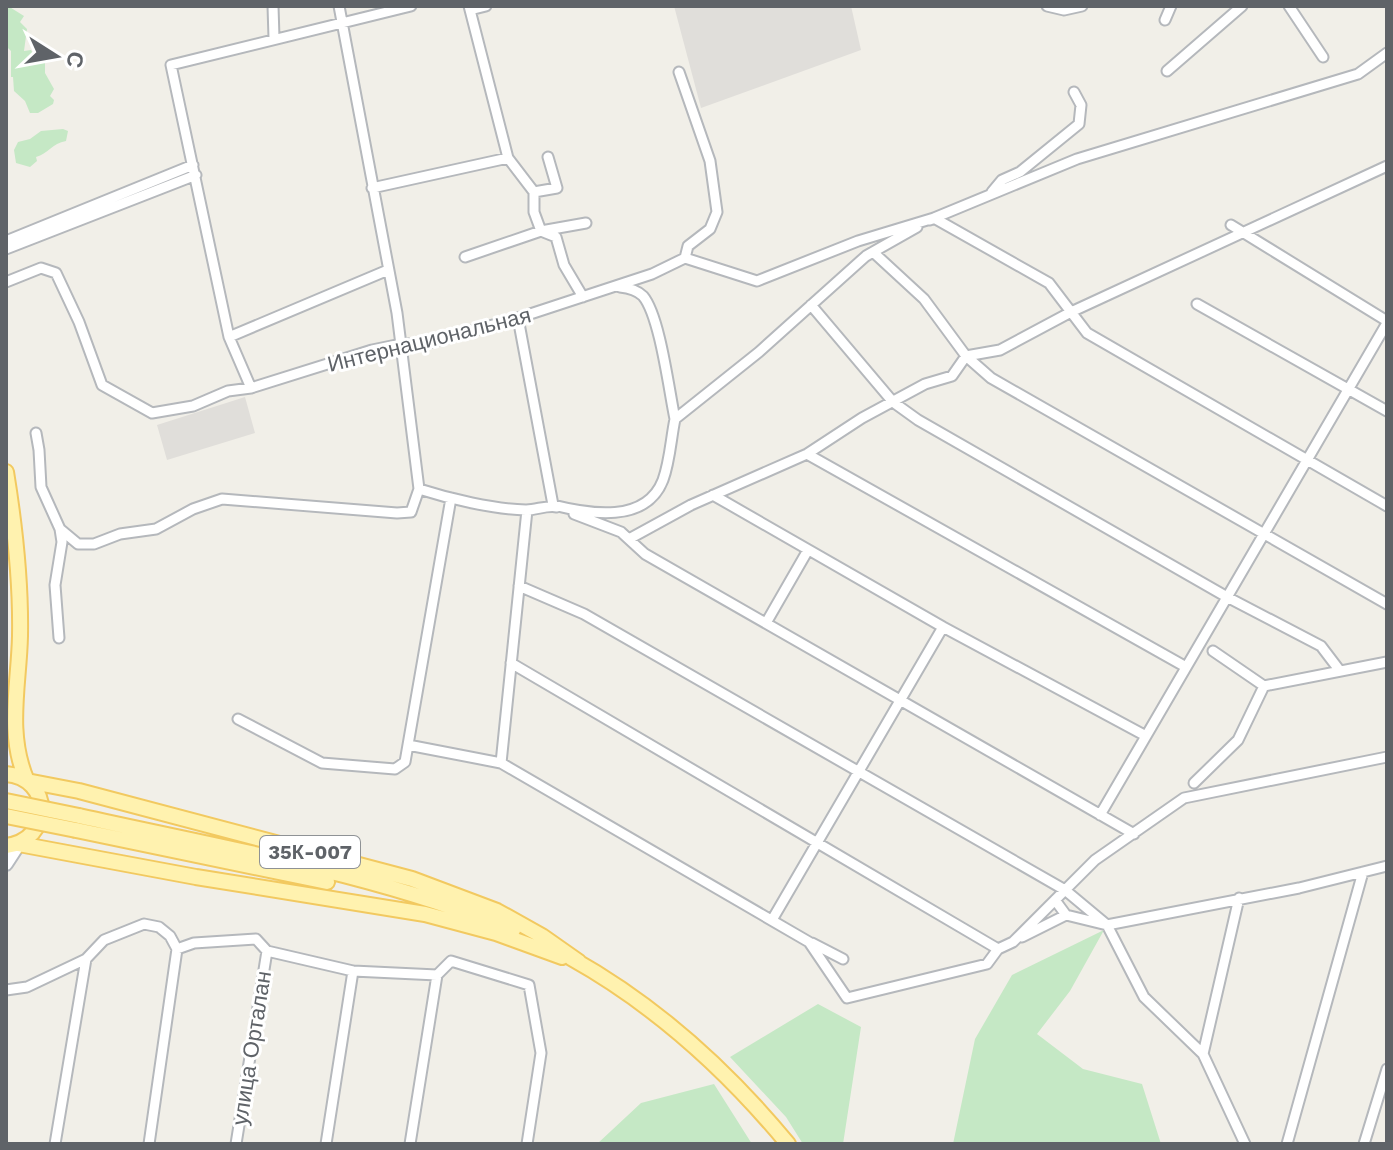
<svg xmlns="http://www.w3.org/2000/svg" width="1393" height="1150" font-family="'Work Sans',sans-serif">
	<style>
		.industrial { fill: #e0deda }
		.green { fill: #c5e8c5 }
		.lines { fill: none; stroke-linecap: round; stroke-linejoin: round }
		.street-casing { stroke: #b5b8bc; stroke-width: 13 }
		.secondary-casing { stroke: #b6babf; stroke-width: 16 }
		.primary-casing { stroke: #f2c960; stroke-width: 18 }
		.street { stroke: #fff; stroke-width: 9 }
		.secondary { stroke: #fff; stroke-width: 12 }
		.primary { stroke: #fff2af; stroke-width: 14 }
		.primary-bridge-casing { stroke: #f2c960; stroke-width: 18; stroke-linecap: butt }
		.primary-bridge { stroke: #fff2af; stroke-width: 14 }
		.labels { text-anchor: middle; stroke-width: 6; stroke-linejoin: round; paint-order: stroke }
		.shield { fill: #fff; stroke: #8f9295; stroke-width: 2 }
		.shield-label { font-size: 20px; font-weight: bold; fill: #5f6368 }
		.street-label { font-size: 22px; fill: #5f6368; stroke: #fff }
	</style>
	<rect width="100%" height="100%" fill="#f1efe8"/>
	<path class="industrial" d="M 674,6 L 851,6 L 861,50 L 701,108 Z
		M 245,397 L 255,433 L 167,460 L 157,425 Z"/>
	<path class="green" d="M 8,6 L 24,16 L 20,22 L 27,29 L 24,51 L 31,50 L 35,57 L 45,58 L 45,73 L 54,89 L 50,96 L 54,100 L 53,104 L 38,113 L 30,113 L 25,101 L 14,91 L 13,77 L 11,77 L 11,51 L 6,46 L 6,7 Z
		M 63,129 L 68,131 L 66,141 C 52,143 48,154 36,157 L 37,161 L 30,167 L 16,163 L 14,150 L 18,142 L 30,139 L 41,131 Z
		M 1104,930 L 1070,991 L 1037,1034 L 1083,1069 L 1142,1084 L 1161,1144 L 953,1144 L 975,1039 L 1012,975 Z
		M 818,1004 L 861,1027 L 843,1144 L 803,1144 L 786,1117 L 730,1057 Z
		M 714,1084 L 752,1144 L 597,1144 L 641,1103 Z"/>
	<g class="lines">
		<g class="street-casing">
			<path id="street" d="M 273,6 L 274,38
				M 1047,6 L 1064,10 L 1082,6
				M 1289,6 L 1323,57
				M 470,10 L 486,6
				M 1165,20 L 1171,6
				M 1167,71 L 1242,6
				M 679,72 L 710,161 L 717,212 L 710,229 L 688,246 L 685,258
				M 508,158 L 534,192 L 534,212 L 541,231 L 556,237 L 564,265 L 583,297
				M 372,188 L 508,158 L 469,6
				M 534,192 L 557,188 L 548,157
				M 992,192 L 1002,180 L 1020,172 L 1079,124 L 1081,105 L 1074,92
				M 930,220 L 934,218 L 1049,283 L 1087,333 L 1387,506
				M 1231,225 L 1387,321
				M 6,241 L 193,165
				M 6,249 L 196,175
				M 873,252 L 924,299 L 966,356 L 991,378 L 1387,604
				M 465,257 L 541,231 L 586,223
				M 6,282 L 41,268 L 56,273 L 79,322 L 102,385 L 152,413 L 193,406 L 228,391 L 251,388 L 372,350 L 401,344 L 425,344 L 518,318 L 652,274 L 685,258 L 757,281 L 858,241 L 934,218 L 1077,159 L 1358,74 L 1387,53
				M 620,287 C 629,288 637,290 643,296 C 660,316 669,391 675,419
				M 1197,304 L 1387,411
				M 811,305 L 893,402 L 918,420 L 1227,597 L 1321,646 L 1340,671
				M 518,318 L 553,505 C 589,514 646,524 663,480 C 670,461 671,438 675,419 L 759,352 L 866,256 L 917,227
				M 229,337 L 388,270
				M 251,388 L 229,337 L 171,65 L 411,6
				M 36,433 L 39,450 L 41,487 L 60,529 L 78,544 L 94,544 L 120,534 L 156,529 L 193,509 L 222,499 L 397,513 L 411,512 L 419,489 L 397,313 L 339,6
				M 807,454 L 1186,667
				M 419,489 C 450,499 493,509 526,510 C 537,510 546,505 557,507
				M 713,495 L 943,627 L 1146,736
				M 527,510 L 501,763 L 809,942 L 847,998 L 987,964 L 998,949 L 1013,942 L 1095,860 L 1184,798 L 1387,757
				M 574,514 L 621,532 L 645,554 L 1134,834
				M 629,539 L 691,505 L 807,454 L 862,418 L 925,384 L 952,376 L 966,356 L 1000,350 L 1071,312 L 1387,166
				M 519,586 L 584,614 L 1065,890 L 1107,925 L 1299,888 L 1387,866
				M 766,623 L 808,550
				M 59,638 L 55,585 L 62,542 L 60,529
				M 1213,651 L 1264,686 L 1387,662
				M 511,663 L 998,949
				M 238,719 L 322,763 L 395,769 L 405,762 L 451,498
				M 408,745 L 501,763
				M 1194,783 L 1238,740 L 1264,686
				M 1100,815 L 1387,323
				M 1055,900 L 1066,915 L 1107,925 L 1144,997 L 1203,1054 L 1245,1144
				M 772,920 L 943,627
				M 1022,937 L 1066,915
				M 812,943 L 843,959
				M 6,990 L 27,987 L 86,959 L 104,940 L 144,924 L 159,927 L 170,936 L 177,949 L 194,943 L 256,939 L 267,951 L 353,971 L 437,975 L 451,961 L 529,985 L 541,1053 L 527,1144
				M 1203,1054 L 1239,898
				M 55,1144 L 86,959
				M 149,1144 L 177,949
				M 236,1144 L 267,951
				M 326,1144 L 353,971
				M 410,1144 L 437,975
				M 1287,1144 L 1363,872
				M 1364,1144 L 1387,1069"/>
		</g>
		<g class="secondary-casing">
			<path id="secondary" d="M 6,864 L 19,844"/>
		</g>
		<g class="primary-casing">
			<path id="primary" d="M 6,472 C 15,527 21,580 20,636 C 19,685 6,733 27,781 L 79,791 L 412,879 L 497,911 L 542,936 L 579,962
				M 6,774 C 53,778 53,840 6,846
				M 79,816 C 222,848 378,874 513,930
				M 76,830 L 327,882
				M 19,844 L 196,877 L 425,914 L 496,933 L 562,957
				M 571,958 C 657,1006 726,1069 788,1144"/>
		</g>
		<use href="#street" class="street"/>
		<use href="#secondary" class="secondary"/>
		<use href="#primary" class="primary"/>
		<g class="primary-bridge-casing">
			<path id="primary-bridge" d="M 6,801 L 79,816
				M 6,816 L 76,830"/>
		</g>
		<use href="#primary-bridge" class="primary-bridge"/>
	</g>
	<g class="labels">
		<rect class="shield" x="260" y="836" width="100" height="32" rx="6"/>
		<g class="shield-label">
			<text x="310" y="859">35К-007</text>
		</g>
		<g class="street-label">
			<text transform="translate(429 339) rotate(-14)" y="8">Интернациональная</text>
			<text transform="translate(251 1048) rotate(-81)" y="8">улица Орталан</text>
		</g>
	</g>
	<rect width="1393" height="1150" fill="none" stroke="#5f6368" stroke-width="16"/>
	<g transform="translate(56 56) rotate(101)" stroke="#ffffff" stroke-width="6" paint-order="stroke">
	<path d="M0-6L14 30L0 20L-14 30Z" fill="#5f6368"/>
	<text y="-12" font-size="22" font-weight="bold" text-anchor="middle" fill="#5f6368">С</text>
	</g>
</svg>
